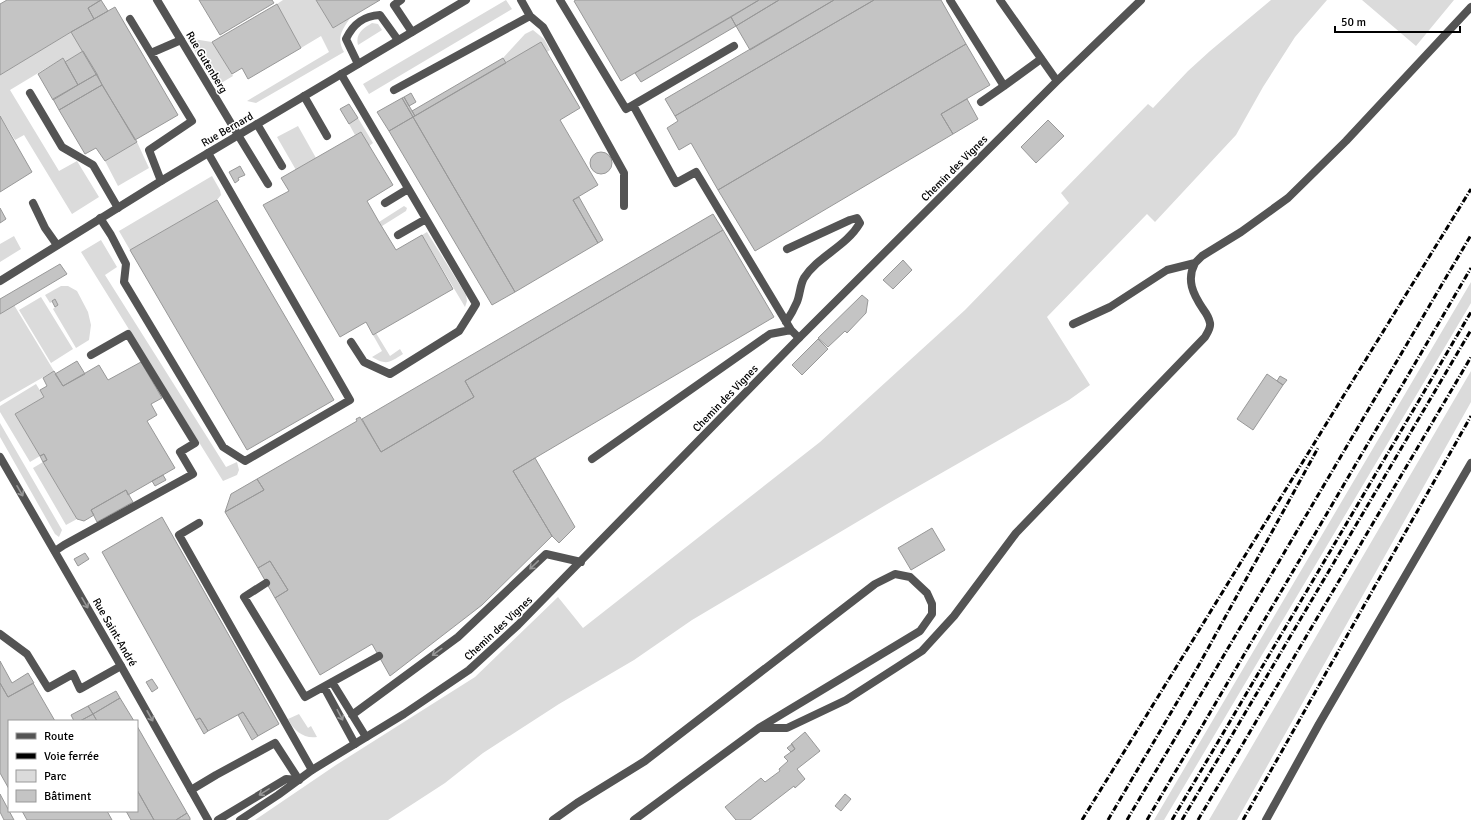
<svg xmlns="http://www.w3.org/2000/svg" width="1471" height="820" font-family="Signika,sans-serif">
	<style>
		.green { fill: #dbdbdb }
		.building { fill: #c4c4c4; stroke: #989898 }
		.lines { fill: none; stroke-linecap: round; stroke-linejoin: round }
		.service { stroke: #545454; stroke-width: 8 }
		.minor { stroke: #545454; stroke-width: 8 }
		.rail { stroke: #000; stroke-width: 3; stroke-dasharray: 6 2 1 2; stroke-linecap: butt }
		.oneway { stroke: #989898 }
		.labels { text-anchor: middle; stroke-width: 3; stroke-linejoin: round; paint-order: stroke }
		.street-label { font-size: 11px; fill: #000; stroke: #fff }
	</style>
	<rect width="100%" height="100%" fill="#fff"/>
	<path class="green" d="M 283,0 L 316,0 L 333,28 L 350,18 C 342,30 336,38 344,52 L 256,103 L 247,101 L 329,52 L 321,36 L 301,48 L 277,4 Z
		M 506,0 L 512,9 L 369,94 L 363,84 Z
		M 1271,0 L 1327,0 L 1295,37 L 1263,87 L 1236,135 L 1155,222 L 1147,214 L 1047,317 L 1090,385 L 1069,400 L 889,503 L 692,620 L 634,660 L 559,704 L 483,753 L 445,783 L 388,820 L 255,820 L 336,765 L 475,677 L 558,597 L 583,628 L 820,442 L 965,310 L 1069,203 L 1061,193 L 1148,104 L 1153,108 L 1188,71 L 1210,51 Z
		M 1362,0 L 1454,0 L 1416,46 Z
		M 372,23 L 378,24 L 382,30 L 358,45 C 355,33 364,28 372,23 Z
		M 533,30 L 544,39 L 550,50 L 547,52 L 506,63 L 503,58 L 525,34 Z
		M 71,32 L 83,51 L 65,62 L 63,58 L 10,90 L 59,171 L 77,161 L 99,197 L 72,214 L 24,135 L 15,140 L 0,116 L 0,75 Z
		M 187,38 L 212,42 L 233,76 L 216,86 Z
		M 358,118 L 373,143 L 369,146 L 361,132 L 355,135 L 349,124 Z
		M 298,126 L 316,158 L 296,170 L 277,137 Z
		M 137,142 L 149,168 L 118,186 L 105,161 Z
		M 212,176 L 220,190 L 221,195 L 217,200 L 130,250 L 119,231 Z
		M 404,206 L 407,208 L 406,211 L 382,226 L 379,222 Z
		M 427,232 L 466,295 L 467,301 L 465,307 L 422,235 Z
		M 14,236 L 21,249 L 0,262 L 0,244 Z
		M 101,240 L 117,267 L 105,275 L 226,467 L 237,462 L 239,470 L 237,475 L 223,481 L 81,252 Z
		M 1471,282 L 1471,303 L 1164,820 L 1154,820 Z
		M 61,286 L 68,286 L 77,291 L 88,312 L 91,325 L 89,340 L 76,348 L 53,309 L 55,307 L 52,302 L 50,303 L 45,295 Z
		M 41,297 L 73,349 L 51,363 L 19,310 Z
		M 14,305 L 54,371 L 0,402 L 0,314 Z
		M 376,333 L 390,356 L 400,349 L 403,354 C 390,362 387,366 372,357 L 382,351 L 373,335 Z
		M 1471,371 L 1471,402 L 1237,820 L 1209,820 Z
		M 36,384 L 44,397 L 15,414 L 40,456 L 30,462 L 0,412 L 0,406 Z
		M 0,423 L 62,530 L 59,537 L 55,534 L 0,437 Z
		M 43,462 L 77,519 L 66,525 L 33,468 Z
		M 299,714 L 308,728 L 311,726 L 317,737 C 304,739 294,731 288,719 Z"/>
	<path class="building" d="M 7,0 L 101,0 L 88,8 L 94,19 L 71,32 L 0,75 L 0,4 Z
		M 101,0 L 108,11 L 94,19 L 88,8 Z
		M 199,0 L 272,0 L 274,3 L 220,35 Z
		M 316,0 L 380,0 L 333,28 Z
		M 576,0 L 759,0 L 621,81 L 574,1 Z
		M 759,0 L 779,0 L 736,26 L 731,17 Z
		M 779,0 L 834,0 L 750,50 L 736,26 Z
		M 834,0 L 874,0 L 675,116 L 665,99 Z
		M 874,0 L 941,0 L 966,44 L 718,190 L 691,143 L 679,150 L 667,128 L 678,121 L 675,116 Z
		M 277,4 L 301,48 L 248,79 L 242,68 L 232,74 L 212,42 Z
		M 115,7 L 178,115 L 135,140 L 71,32 Z
		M 731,17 L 736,26 L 641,82 L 635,73 Z
		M 541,42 L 580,108 L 560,120 L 598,185 L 573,200 L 598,243 L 515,292 L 413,117 Z
		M 966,44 L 990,85 L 941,114 L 953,134 L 755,251 L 718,190 Z
		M 83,51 L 97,74 L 78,85 L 65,62 Z
		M 63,58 L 78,85 L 53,100 L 38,74 Z
		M 503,58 L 506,63 L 415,116 L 412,111 Z
		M 97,74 L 102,85 L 59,110 L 53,99 Z
		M 102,85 L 137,142 L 105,161 L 96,148 L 85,154 L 59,110 Z
		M 411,93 L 416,102 L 409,106 L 404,97 Z
		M 404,97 L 415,116 L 413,117 L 402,98 Z
		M 402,98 L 413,117 L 389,131 L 377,112 Z
		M 967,99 L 978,119 L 953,134 L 941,114 Z
		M 349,104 L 358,118 L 349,124 L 340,109 Z
		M 0,116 L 32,172 L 0,192 Z
		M 413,117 L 515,292 L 492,305 L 389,131 Z
		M 1048,120 L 1064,136 L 1036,163 L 1021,147 Z
		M 361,132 L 393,185 L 367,201 L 379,222 L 396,250 L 422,235 L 453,289 L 373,335 L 366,322 L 340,337 L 263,205 L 289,191 L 281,178 Z
		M590 163a11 11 0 1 1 22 0a11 11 0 1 1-22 0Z
		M 240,166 L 245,175 L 238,178 L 239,180 L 235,183 L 229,172 Z
		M 579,197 L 603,240 L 598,243 L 573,200 Z
		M 217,200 L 334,400 L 247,450 L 130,250 Z
		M 0,208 L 6,219 L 0,223 Z
		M 713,214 L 723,230 L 465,381 L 474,397 L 381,452 L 362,419 Z
		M 723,230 L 774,317 L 513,471 L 552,536 L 482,605 L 390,676 L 372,644 L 320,675 L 275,598 L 288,590 L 270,561 L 258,568 L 225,512 L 264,490 L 257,479 L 357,421 L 356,419 L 360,417 L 381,452 L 474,397 L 465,381 Z
		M 903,260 L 912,270 L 893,289 L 883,280 Z
		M 60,264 L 67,274 L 0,314 L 0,299 Z
		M 862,295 L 868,300 L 866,313 L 847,333 L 845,331 L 828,347 L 818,338 Z
		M 55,299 L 58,305 L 55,307 L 52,301 Z
		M 818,339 L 828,349 L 802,375 L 792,365 Z
		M 77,361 L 85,374 L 63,386 L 55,374 Z
		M 141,362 L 162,398 L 151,404 L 157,415 L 147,421 L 175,468 L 128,495 L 126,490 L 91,510 L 94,515 L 84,521 L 77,519 L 43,462 L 47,460 L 44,454 L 40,456 L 15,414 L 44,397 L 40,390 L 47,386 L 43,378 L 54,371 L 63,386 L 99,365 L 108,380 Z
		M 1267,374 L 1283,385 L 1253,430 L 1237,419 Z
		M 1280,376 L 1287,380 L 1283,385 L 1277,381 Z
		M 44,454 L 47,460 L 43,462 L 40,456 Z
		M 535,458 L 575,527 L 559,543 L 552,536 L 513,471 Z
		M 163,475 L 166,480 L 155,486 L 152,481 Z
		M 257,479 L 264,490 L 225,512 L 231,494 Z
		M 126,490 L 133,502 L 97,522 L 91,510 Z
		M 162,517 L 279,724 L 258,736 L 243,712 L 208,731 L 200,718 L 196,720 L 102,552 Z
		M 932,528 L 945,550 L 911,570 L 898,548 Z
		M 85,553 L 89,559 L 78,566 L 74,559 Z
		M 270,561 L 288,590 L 275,598 L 258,568 Z
		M 0,661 L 12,683 L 28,673 L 34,683 L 8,697 L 0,683 Z
		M 152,679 L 158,688 L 152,692 L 146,682 Z
		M 0,683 L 8,697 L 33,683 L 55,721 L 9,721 L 9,789 L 0,773 Z
		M 116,691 L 120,698 L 93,714 L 88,706 Z
		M 120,698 L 134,721 L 97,721 L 93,714 Z
		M 88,706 L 93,714 L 80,721 L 74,721 L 71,715 Z
		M 243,712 L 258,736 L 252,740 L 238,715 Z
		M 93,714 L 97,721 L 80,721 Z
		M 200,718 L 208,731 L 204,734 L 196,720 Z
		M 137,726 L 187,813 L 176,820 L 154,820 L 137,790 Z
		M 805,732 L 820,751 L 797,769 L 805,779 L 795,788 L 794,786 L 750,820 L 736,820 L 725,807 L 761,778 L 765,782 L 780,771 L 779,769 L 788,761 L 784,757 L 795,749 L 791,744 Z
		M 792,744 L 795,749 L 791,752 L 787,748 Z
		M 137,790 L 154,820 L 131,820 L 126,811 L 137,811 Z
		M 0,794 L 14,820 L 4,820 L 0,812 Z
		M 845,794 L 851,799 L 841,811 L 835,806 Z
		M 22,811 L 107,811 L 112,820 L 27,820 Z
		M 187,813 L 190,818 L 190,820 L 176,820 Z"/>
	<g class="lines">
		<path class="service" d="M 401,0 L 394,5 L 412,32
			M 560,0 L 626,109 L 633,105
			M 950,0 L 1004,86 L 1041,59
			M 530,16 L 543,27 L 624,173 L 624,206
			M 130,19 L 192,121 L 149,150 L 161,181
			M 734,46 L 633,105 L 676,183 L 696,172 L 791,330
			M 151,53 L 181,40
			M 358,64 L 346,39 C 353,24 363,16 380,15 L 398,40
			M 341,74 L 476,304 L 459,331 L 390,374 L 364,362 L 351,342
			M 394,90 L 530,16 L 521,0
			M 30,93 L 62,147 L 93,165 L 118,208
			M 304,96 L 327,136
			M 981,102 L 1004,86
			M 257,124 L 282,166
			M 238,135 L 268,184
			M 33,203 L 45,228 L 57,245
			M 385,203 L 408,189
			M 100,218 L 111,235 L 126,264 L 124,282 L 223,447 L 245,461 L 350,400 L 208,153
			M 398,235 L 426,219
			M 786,322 C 790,316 794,309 797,302 C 800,295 800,285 804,278 C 818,256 846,247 860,223 L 857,218 L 850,220 L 787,249
			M 1073,324 L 1110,307 L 1167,270 L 1195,263 L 1202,256 L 1241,232 L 1288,198 L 1346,141 L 1471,7
			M 592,459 L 770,334 L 791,330 L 799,338
			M 199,523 L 179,535 L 312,770
			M 55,551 L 64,545 L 193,474 L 180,452 L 195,443 L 128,334 L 91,355
			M 266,583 L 244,597 L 305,697 L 379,656
			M 0,634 L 27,654 L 48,688 L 73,674 L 80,689 L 121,666
			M 332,682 L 366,737
			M 324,687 L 355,744
			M 352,715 L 458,637 L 546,554 L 581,562
			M 760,728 L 787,728 L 846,700 L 922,651 L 954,616 L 1016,533 L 1205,337 C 1207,333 1211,328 1210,323 C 1209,318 1206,313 1203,309 C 1193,294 1186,280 1195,263
			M 191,790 L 216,775 L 275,743 L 299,780
			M 553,820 L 577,803 L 645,761 L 875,584 L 895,574 L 910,577 L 927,593 L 932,604 L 932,614 L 920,631 L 759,728 L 634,820
			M 1266,820 L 1319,724 L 1471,463"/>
		<path class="minor" d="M 157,0 L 238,135
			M 1000,0 L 1057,81
			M 0,281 L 161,181 L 466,0
			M 0,457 L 121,666 L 208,820
			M 218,820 L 286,779 L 299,780
			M 240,820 L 278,795 L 312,770 L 404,714 L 469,670 L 518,625 L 799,338 L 1057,81 L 1141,0"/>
		<path class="rail" d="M 1082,820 L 1471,189
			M 1108,820 L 1200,663 L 1318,448
			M 1127,820 L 1471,235
			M 1147,820 L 1471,268
			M 1172,820 L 1471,312
			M 1182,820 L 1471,330
			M 1198,820 L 1471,357
			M 1243,820 L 1471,416"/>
	</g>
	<defs><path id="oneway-shaft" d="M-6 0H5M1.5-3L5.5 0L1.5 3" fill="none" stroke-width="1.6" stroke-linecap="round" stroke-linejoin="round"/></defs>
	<g class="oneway">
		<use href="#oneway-shaft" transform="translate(20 491) rotate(60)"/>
		<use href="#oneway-shaft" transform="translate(534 565) rotate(136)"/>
		<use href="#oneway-shaft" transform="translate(85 603) rotate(60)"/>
		<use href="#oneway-shaft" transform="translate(437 652) rotate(144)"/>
		<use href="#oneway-shaft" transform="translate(340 715) rotate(62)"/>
		<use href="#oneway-shaft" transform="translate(150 716) rotate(61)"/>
		<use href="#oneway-shaft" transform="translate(264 792) rotate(148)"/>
	</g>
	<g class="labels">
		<g class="street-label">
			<text transform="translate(207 62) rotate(59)" y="4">Rue Gutenberg</text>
			<text transform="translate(227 129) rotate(-30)" y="4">Rue Bernard</text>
			<text transform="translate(954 168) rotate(-45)" y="4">Chemin des Vignes</text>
			<text transform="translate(725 398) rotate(-46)" y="4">Chemin des Vignes</text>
			<text transform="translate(498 628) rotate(-43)" y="4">Chemin des Vignes</text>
			<text transform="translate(115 632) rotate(60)" y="4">Rue Saint-André</text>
		</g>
	</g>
	<rect x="8" y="720" width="130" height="92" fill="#ffffff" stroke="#999999"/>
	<rect x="16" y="733" width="20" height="6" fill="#545454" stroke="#999999"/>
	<text x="44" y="740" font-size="12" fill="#000000">Route</text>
	<rect x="16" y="753" width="20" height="6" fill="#000000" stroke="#999999"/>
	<text x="44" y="760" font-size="12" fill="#000000">Voie ferrée</text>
	<rect x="16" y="770" width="20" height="12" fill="#dbdbdb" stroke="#999999"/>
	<text x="44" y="780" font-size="12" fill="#000000">Parc</text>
	<rect x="16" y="790" width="20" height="12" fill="#c4c4c4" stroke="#999999"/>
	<text x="44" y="800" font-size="12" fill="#000000">Bâtiment</text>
	<path d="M1335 26v6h125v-6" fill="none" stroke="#000000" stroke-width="2"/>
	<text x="1341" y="26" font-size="12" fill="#000000" stroke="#ffffff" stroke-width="3" paint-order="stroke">50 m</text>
</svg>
